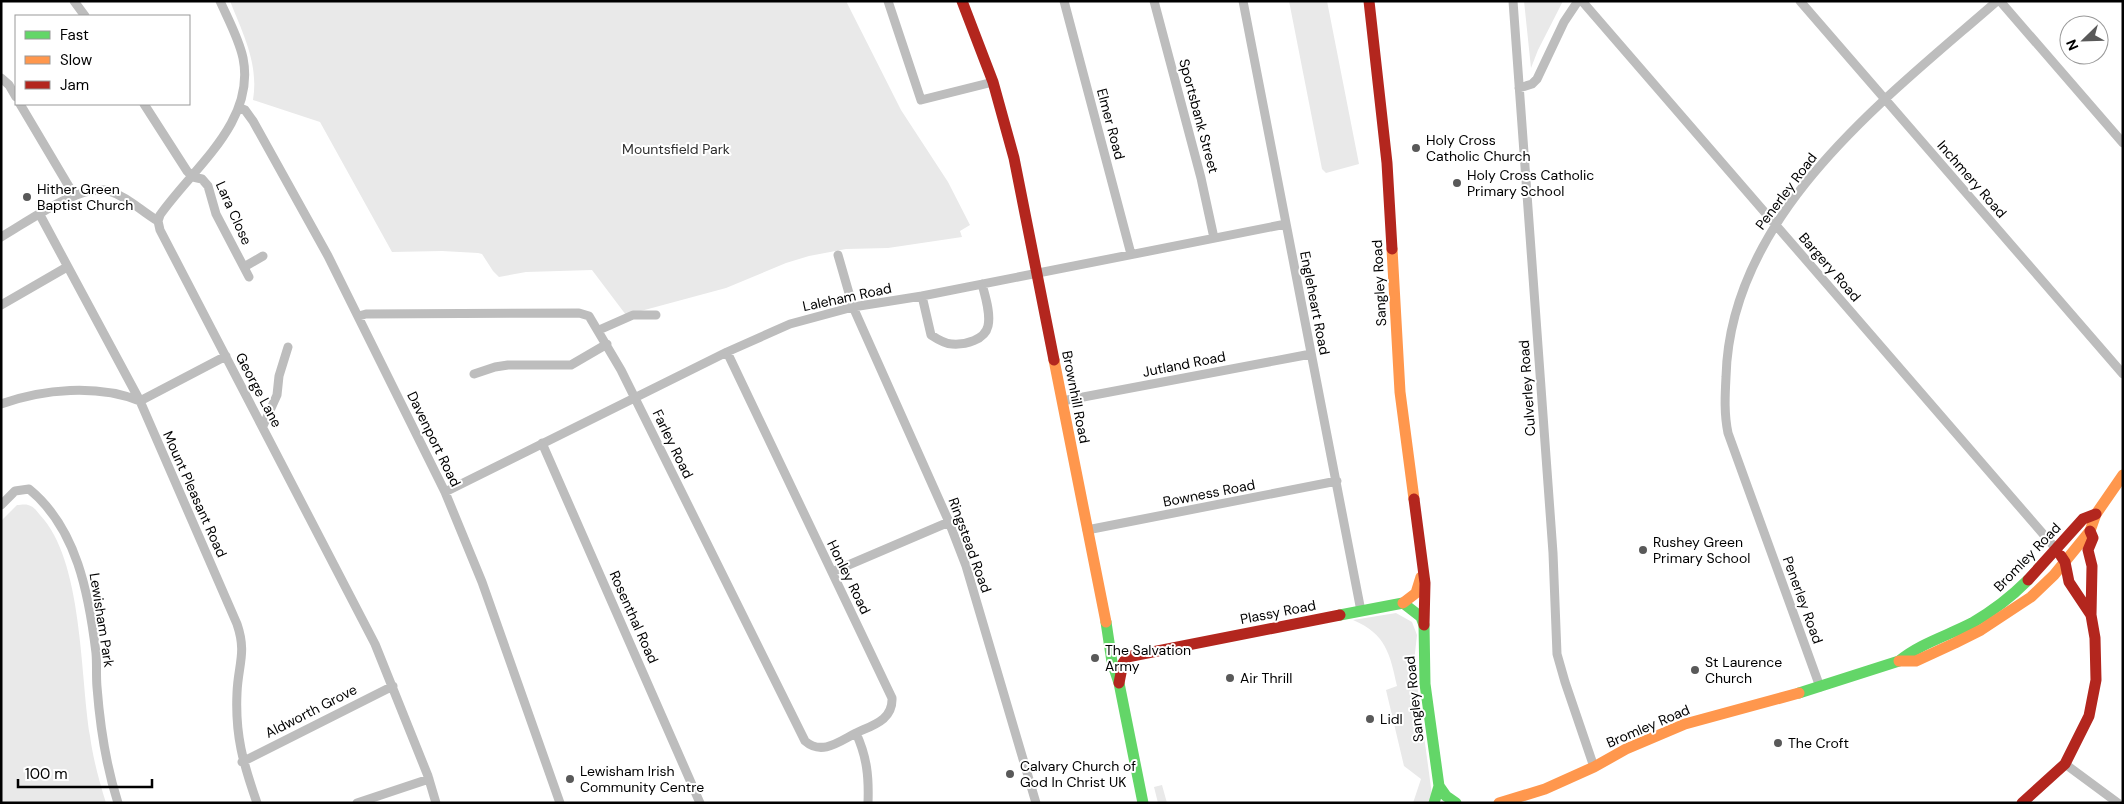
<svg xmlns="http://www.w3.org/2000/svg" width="2124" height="804" font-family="'DM Sans',sans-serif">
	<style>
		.green { fill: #e9e9e9 }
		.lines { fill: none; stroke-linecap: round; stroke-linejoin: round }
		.street { stroke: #bdbdbd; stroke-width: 9 }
		.fast { stroke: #63d668; stroke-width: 11 }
		.slow { stroke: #ff974d; stroke-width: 11 }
		.jam { stroke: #b3261e; stroke-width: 11 }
		.poi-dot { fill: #595959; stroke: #fff; stroke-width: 2 }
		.labels { text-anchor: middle; stroke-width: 4; stroke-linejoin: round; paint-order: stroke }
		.street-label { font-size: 14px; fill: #000; stroke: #fff }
		.poi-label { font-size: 14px; fill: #000; stroke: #fff; text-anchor: start }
		.park-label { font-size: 14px; fill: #2e2e2e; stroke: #fff }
	</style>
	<rect width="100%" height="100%" fill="#fff"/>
	<path class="green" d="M 230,1 L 848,1 L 847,3 L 901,110 L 948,182 L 970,225 L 960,231 L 962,237 L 888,248 L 846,249 L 809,256 L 786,263 L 726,288 L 626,315 L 592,270 L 526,272 L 499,277 L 493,271 L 482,254 L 478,253 L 442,251 L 392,252 L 320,122 L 253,100 C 259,64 243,34 230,1 Z
		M 1289,1 L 1327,1 L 1359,164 L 1326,173 L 1322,169 Z
		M 1524,1 L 1563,1 L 1538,50 L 1531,68 Z
		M 17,505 C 20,505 25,504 28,505 C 33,506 37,511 40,515 C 83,560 80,675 90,736 C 93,758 99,781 106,803 L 1,803 L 1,521 Z
		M 1396,613 L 1412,622 L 1417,635 L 1414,662 L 1432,795 L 1429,803 L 1413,803 L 1421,779 L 1404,766 L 1386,690 L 1397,686 C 1390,654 1386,634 1353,620 Z
		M 1162,785 L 1167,803 L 1158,803 L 1154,787 Z"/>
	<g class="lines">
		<path class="street" d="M 74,1 L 85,16
			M 220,1 C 228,19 239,39 243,58 C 256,122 193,168 160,215 L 158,221 L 160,230 L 375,644 L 428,776 L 436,803
			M 888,1 L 921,100 L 993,82
			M 1064,1 L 1131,254
			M 1154,1 L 1201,178 L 1214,238
			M 1243,1 L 1361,611
			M 1513,1 L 1553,553 L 1557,654 L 1565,682 L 1594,767
			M 1582,1 L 2057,550
			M 1800,1 L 2123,374
			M 2000,1 L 2123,143
			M 1,78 L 9,85 L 16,97
			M 1519,88 L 1532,84 L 1537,79 L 1564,22 L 1578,1
			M 20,104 L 74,195
			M 144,104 L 187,171 L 193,177 L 202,179 L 208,186 L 216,214 L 249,277
			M 240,108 L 245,110 L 253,121 L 328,256 L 445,492 L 482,582 L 560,803
			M 40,215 L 140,401 L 237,624 C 247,653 238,665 237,693 C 235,735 243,763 257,803
			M 1,237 C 26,223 81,182 109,191 C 128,197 141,211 158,221
			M 838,255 L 853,307 L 949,522 L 966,566 L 1036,803
			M 244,267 L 263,256
			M 922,296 L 931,335 C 937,339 945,344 952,344 C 965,345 985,340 988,326 C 991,313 985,296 982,284
			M 1,305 L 67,267
			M 359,316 L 366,314 L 579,313 L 589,316 L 621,370 L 805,741 C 822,756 840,741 856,733
			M 599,330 L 633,315 L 656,315
			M 727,352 L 892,698 C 893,720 873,725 856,733 C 867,757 869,777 868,803
			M 474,374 L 495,367 L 508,365 L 571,365 L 607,344
			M 1062,401 L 1311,354
			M 1,404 C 43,389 97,384 140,401 L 226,356
			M 263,426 L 277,395 L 279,376 L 288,347
			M 542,443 L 700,803
			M 445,492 L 727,352 L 790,324 L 853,307 L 922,296 L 1286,224
			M 1,505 L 15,491 L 29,489 C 77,528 89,595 96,653 C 97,664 96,676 97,687 C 100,726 106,766 118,803
			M 1087,530 L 1337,481
			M 832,572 L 949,522
			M 1820,687 L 1728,433 C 1724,414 1725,396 1726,377 C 1730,214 1885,99 1997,1
			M 242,762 L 393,686
			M 2065,764 L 2118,803
			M 357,803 L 429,779"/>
		<path class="fast" d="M 1340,615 L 1403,603 L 1421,617 L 1424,625 L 1425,684 L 1439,786 L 1434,803
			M 1106,622 L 1112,662 L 1119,683 L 1143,803
			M 1799,693 L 1899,661 C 1921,643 1947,636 1972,623 C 1993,611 2011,597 2028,580
			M 1439,786 L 1446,796 L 1456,803"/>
		<path class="slow" d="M 1392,249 L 1400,392 L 1414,499
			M 1054,360 L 1106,622
			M 1403,603 L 1416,593 L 1421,577
			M 1899,661 L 1916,661 L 1955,643 L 1981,630 L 2031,597 L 2054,575 L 2090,531 L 2096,514 L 2123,475
			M 1499,803 L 1545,789 L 1594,767 L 1626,749 L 1685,724 L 1799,693"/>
		<path class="jam" d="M 962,1 L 993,82 L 1014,158 L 1054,360
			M 1369,1 L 1387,163 L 1392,249
			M 1414,499 L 1425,583 L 1424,625
			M 2061,556 L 2065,562 L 2069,582 L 2091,615
			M 2028,580 L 2083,519 L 2096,514
			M 1119,683 L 1123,663 L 1127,657 L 1340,615
			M 2022,803 L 2065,764 L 2089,716 L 2096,680 L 2095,638 L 2091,615 L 2092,566 L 2088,550 L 2093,538 L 2090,531"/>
	</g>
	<g class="poi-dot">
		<circle cx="1416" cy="148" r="5"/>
		<circle cx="1457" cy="183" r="5"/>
		<circle cx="27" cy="197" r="5"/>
		<circle cx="1643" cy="550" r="5"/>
		<circle cx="1095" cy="658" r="5"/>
		<circle cx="1695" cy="670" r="5"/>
		<circle cx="1230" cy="678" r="5"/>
		<circle cx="1370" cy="719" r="5"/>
		<circle cx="1778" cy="743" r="5"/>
		<circle cx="1010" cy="774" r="5"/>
		<circle cx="570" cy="779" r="5"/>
	</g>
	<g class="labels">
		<g class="street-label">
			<text transform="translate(1199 116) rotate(75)" y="5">Sportsbank Street</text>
			<text transform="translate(1111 124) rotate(75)" y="5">Elmer Road</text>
			<text transform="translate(1972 179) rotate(49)" y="5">Inchmery Road</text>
			<text transform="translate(1786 191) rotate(-53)" y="5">Penerley Road</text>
			<text transform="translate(234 213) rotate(66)" y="5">Lara Close</text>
			<text transform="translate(1830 267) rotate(49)" y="5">Bargery Road</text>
			<text transform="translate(1379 283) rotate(-93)" y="5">Sangley Road</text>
			<text transform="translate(847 297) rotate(-12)" y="5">Laleham Road</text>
			<text transform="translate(1315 303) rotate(79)" y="5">Engleheart Road</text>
			<text transform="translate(1184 364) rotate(-11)" y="5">Jutland Road</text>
			<text transform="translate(1527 388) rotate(-94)" y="5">Culverley Road</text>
			<text transform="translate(259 390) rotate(62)" y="5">George Lane</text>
			<text transform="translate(1076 397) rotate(79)" y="5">Brownhill Road</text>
			<text transform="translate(434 439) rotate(64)" y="5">Davenport Road</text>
			<text transform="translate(673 444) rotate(64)" y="5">Farley Road</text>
			<text transform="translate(1209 493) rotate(-11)" y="5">Bowness Road</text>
			<text transform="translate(195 494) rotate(66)" y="5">Mount Pleasant Road</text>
			<text transform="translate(970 545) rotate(70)" y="5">Ringstead Road</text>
			<text transform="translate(2027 557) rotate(-46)" y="5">Bromley Road</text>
			<text transform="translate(849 577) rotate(64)" y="5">Honley Road</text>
			<text transform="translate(1803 600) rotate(70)" y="5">Penerley Road</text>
			<text transform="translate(1278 612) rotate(-11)" y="5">Plassy Road</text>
			<text transform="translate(634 617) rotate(66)" y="5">Rosenthal Road</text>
			<text transform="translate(102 620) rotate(81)" y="5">Lewisham Park</text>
			<text transform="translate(1414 699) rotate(-96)" y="5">Sangley Road</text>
			<text transform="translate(311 711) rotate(-27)" y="5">Aldworth Grove</text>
			<text transform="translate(1648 726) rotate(-23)" y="5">Bromley Road</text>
		</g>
		<g class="poi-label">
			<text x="1426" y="145">Holy Cross<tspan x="1426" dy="16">Catholic Church</tspan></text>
			<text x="1467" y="180">Holy Cross Catholic<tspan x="1467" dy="16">Primary School</tspan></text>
			<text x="37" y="194">Hither Green<tspan x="37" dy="16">Baptist Church</tspan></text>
			<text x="1653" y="547">Rushey Green<tspan x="1653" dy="16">Primary School</tspan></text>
			<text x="1105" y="655">The Salvation<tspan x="1105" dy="16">Army</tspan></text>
			<text x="1705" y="667">St Laurence<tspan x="1705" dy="16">Church</tspan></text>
			<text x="1240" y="683">Air Thrill</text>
			<text x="1380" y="724">Lidl</text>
			<text x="1788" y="748">The Croft</text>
			<text x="1020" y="771">Calvary Church of<tspan x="1020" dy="16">God In Christ UK</tspan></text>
			<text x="580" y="776">Lewisham Irish<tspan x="580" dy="16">Community Centre</tspan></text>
		</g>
		<g class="park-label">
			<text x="676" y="154">Mountsfield Park</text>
		</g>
	</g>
	<rect width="2124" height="804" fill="none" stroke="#000000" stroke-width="5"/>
	<rect x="15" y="15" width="175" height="90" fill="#ffffff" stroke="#999999"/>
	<rect x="25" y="31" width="25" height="8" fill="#63d668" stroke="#999999"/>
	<text x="60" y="40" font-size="15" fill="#000000">Fast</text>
	<rect x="25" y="56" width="25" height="8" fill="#ff974d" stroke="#999999"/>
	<text x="60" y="65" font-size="15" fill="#000000">Slow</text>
	<rect x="25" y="81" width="25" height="8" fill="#b3261e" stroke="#999999"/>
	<text x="60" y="90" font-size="15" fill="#000000">Jam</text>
	<g transform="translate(2084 40) rotate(247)"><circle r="24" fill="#ffffff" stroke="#999999"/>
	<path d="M0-4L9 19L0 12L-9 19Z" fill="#595959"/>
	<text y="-8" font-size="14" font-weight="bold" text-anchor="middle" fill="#000000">N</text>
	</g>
	<path d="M18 779v8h134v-8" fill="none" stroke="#000000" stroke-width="2.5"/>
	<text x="25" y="779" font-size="15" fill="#000000" stroke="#ffffff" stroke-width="4" paint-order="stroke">100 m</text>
</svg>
